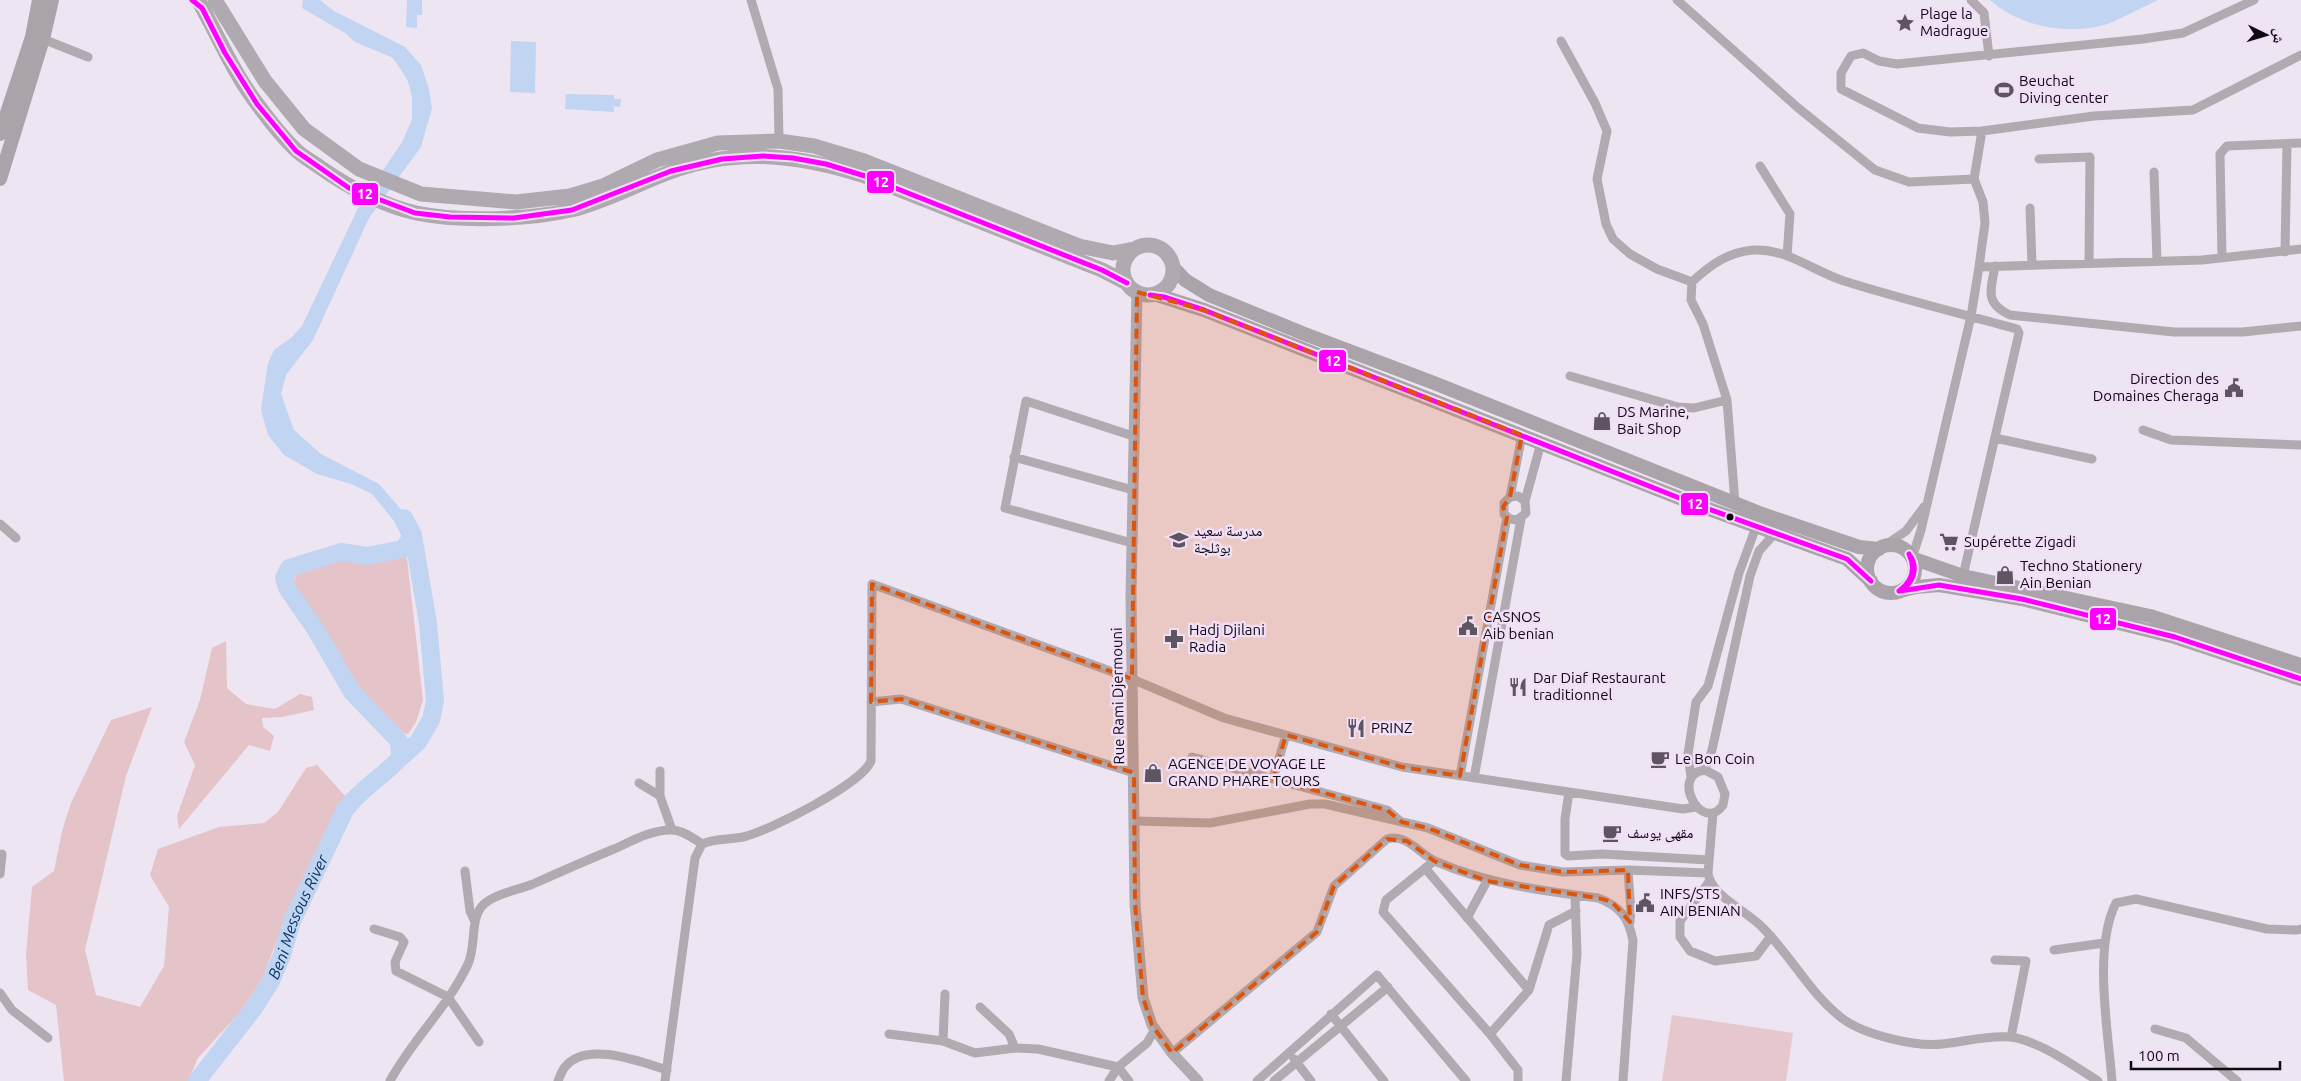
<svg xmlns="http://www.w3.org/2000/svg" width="2301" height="1081" font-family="Ubuntu,'Noto Naskh Arabic',sans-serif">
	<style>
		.green { fill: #e5c7cd }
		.forest { fill: #e4c3c9 }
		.water { fill: #c1d4f2 }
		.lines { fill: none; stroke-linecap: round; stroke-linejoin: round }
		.river { stroke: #c1d4f2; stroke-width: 18 }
		.street { stroke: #b1aab0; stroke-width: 9 }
		.secondary { stroke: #b1aab1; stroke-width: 11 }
		.primary { stroke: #aaa4aa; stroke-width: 14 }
		.highway { stroke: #afa9b0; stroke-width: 15 }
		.bus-1-casing { stroke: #f1dff8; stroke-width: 9 }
		.bus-1 { stroke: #f0f; stroke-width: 5 }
		.marked { fill: #dd550c; fill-opacity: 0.2; stroke: #dd550c; stroke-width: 4; stroke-dasharray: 10 6; stroke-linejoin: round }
		.bus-dot { fill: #0f0912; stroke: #f1dff8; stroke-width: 2 }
		.labels { text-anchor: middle; stroke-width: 5; stroke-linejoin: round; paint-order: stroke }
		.poi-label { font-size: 15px; fill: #0f0912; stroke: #f1dff8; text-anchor: start }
		.street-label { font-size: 15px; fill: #0f0912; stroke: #f1dff8 }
		.water-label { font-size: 16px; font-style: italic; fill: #0a3462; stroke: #f1dff8 }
		.line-badge { stroke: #f1dff8; stroke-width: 2 }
		.badge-label { font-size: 14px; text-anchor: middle; font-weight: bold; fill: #fff }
	</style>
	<rect width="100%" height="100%" fill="#eee5f2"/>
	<path class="green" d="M 1672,1015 L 1793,1033 L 1786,1081 L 1662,1081 Z"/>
	<path class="forest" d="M 403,554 L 407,558 L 423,700 L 416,722 L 408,734 C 367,727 314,621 292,586 L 296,575 L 343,556 L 370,559 Z
		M 226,641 L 227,688 L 246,704 L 275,709 L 300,694 L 312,697 L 314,710 L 282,717 L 262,718 L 263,727 L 274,736 L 270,751 L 249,745 L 179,829 L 177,816 L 195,765 L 184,742 L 200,700 L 212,648 Z
		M 152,707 L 126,776 L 85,950 L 96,995 L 140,1007 L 164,966 L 169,907 L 150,875 L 158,849 L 219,827 L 264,823 L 278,812 L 306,768 L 317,765 L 346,797 L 288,912 L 262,979 L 241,1011 L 198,1058 L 188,1081 L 64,1081 L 56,1005 L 28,990 L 26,954 L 32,887 L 54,871 L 62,831 L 71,803 L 111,720 Z"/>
	<path class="water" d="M 303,0 L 320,0 L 334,11 L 405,47 L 421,65 L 429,89 L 432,108 L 421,147 L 369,218 L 313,340 L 286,375 L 281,394 L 294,430 L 321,454 L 379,484 L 411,521 L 413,535 L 406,545 L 394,521 L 372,494 L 351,484 L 317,474 L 284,455 L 268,435 L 261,410 L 268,363 L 274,350 L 291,338 L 302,326 L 359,206 L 402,142 L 412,120 L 412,96 L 407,79 L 393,58 L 355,42 L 345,33 L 302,8 Z
		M 407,0 L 422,0 L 422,15 L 417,15 L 417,28 L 406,27 Z
		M 1990,0 L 2158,0 C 2143,7 2128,15 2113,22 C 2073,37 2021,28 1990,0 Z
		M 511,41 L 536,42 L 535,93 L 510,92 Z
		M 566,94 L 614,95 L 614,99 L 621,99 L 620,107 L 614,106 L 614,112 L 565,109 Z"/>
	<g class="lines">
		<g class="river">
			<path d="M 400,758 L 418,742 L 431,720 L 435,701 L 428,623 L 413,535"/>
			<path id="s1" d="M 197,1081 L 254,1008 L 271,981 L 282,955 L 292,921 L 345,810 C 361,788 382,778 400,758 L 399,741 L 352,692 L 316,630 L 287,588 L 284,578 L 289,568 L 341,552 L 367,556 L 403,549 L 413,535 L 404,518"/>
		</g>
		<path class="street" d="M 751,0 L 778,89 L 779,141
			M 1677,0 L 1797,107 L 1875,170 L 1909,182 L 1974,179
			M 1971,0 L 1984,13 L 1989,56
			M 43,39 L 88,57
			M 1561,41 L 1595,103 L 1607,131 L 1597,179 L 1606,224 L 1613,239 L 1630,254 L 1657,269 L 1692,282
			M 1982,131 L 1950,132 L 1918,128 L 1841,89 L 1841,73 L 1851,56 L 1863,53 L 1879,61 L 1897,64 L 2143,39 L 2183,33 L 2254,0
			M 2039,159 L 2090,157 L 2089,263
			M 1760,166 L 1790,214 L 1787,256
			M 2154,172 L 2157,261
			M 2030,208 L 2032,265
			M 2285,252 L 2287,144
			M 2222,257 L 2220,154 L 2227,146 L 2301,143
			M 1995,266 C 1991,290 1984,303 2010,315 L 2174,332 L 2243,332 L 2301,326
			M 1979,267 L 2202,260 L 2301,249
			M 1570,376 L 1678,407 L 1694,408 L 1727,400
			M 2143,430 L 2171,440 L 2301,445
			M 1995,438 L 2092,459
			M 1014,457 L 1133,490
			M 1510,497 L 1522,435
			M 1525,501 L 1518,496 L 1510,497 L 1504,503 L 1504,514 L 1510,519 L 1517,520 L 1526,513 L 1525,501 L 1541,443
			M 1735,503 L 1727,400 L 1703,324 L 1691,300 L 1692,282 C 1710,265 1728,252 1754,250 C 1786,248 1815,272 1844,281 C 1901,299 1959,313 2017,329 L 2019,333 L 1963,576
			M 0,524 L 16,538
			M 1132,543 L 1005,508 L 1026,401 L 1133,436
			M 1884,546 L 1906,531 L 1924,507
			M 1912,558 L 1921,530 L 1971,316 L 1979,267 L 1985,223 L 1983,202 L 1974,179 L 1982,131 L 2094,116 L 2193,110 L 2301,55
			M 871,702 L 901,699 L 1134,773
			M 1192,757 L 1387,810 L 1399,820
			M 1705,770 L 1712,750 L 1750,576 L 1759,551 L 1775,533
			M 1705,770 L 1718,777 L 1725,794 L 1723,805 C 1702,835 1669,774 1705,770 Z
			M 660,771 L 660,796 L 672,830
			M 1460,776 L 1507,517
			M 1691,777 L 1688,754 L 1696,702 L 1708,686 L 1739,573 L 1756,527
			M 1474,778 L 1521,519
			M 1273,779 L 1286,735
			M 639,783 L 660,796
			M 1569,792 L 1565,819 L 1565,854 L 1568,856 L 1602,854 L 1709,860
			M 1713,813 L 1708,873 C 1711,896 1747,911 1763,928 C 1792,957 1810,994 1843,1019 C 1865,1035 1915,1047 1942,1044 C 1965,1042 1986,1035 2010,1037 C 2038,1040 2074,1066 2098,1081
			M 1135,821 L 1210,823 L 1310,804 L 1325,804 L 1428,828 L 1520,865 L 1563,872 L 1628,870 L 1631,911 L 1630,922
			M 1434,861 L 1386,900 L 1383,912 L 1490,1034
			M 1425,868 L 1529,990
			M 1628,870 L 1708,873
			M 465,871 L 470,911 L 474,920
			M 0,874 L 2,854
			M 1709,882 L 1680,921 L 1680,937 L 1690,951 L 1715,961 L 1756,956 L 1771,936
			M 1467,918 L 1487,881
			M 374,929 L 400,937 L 404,942 L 395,962 L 396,971 L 448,997 L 479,1042
			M 2054,950 L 2104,943
			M 1995,960 L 2026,961 L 2011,1037
			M 0,993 L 12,1010 L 48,1038
			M 980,1007 L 1009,1034 L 1015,1048
			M 1331,1014 L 1384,1081
			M 2155,1029 L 2186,1038 L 2237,1081
			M 889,1034 L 943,1041 L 975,1053 L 1015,1048 L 1038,1049 L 1118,1067 L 1147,1043 L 1155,1029
			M 943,1041 L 945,994
			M 1172,1053 L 1317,932 L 1334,886 L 1387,839 C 1407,833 1420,855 1437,862 C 1488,884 1543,891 1598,898 C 1620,906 1629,918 1633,941 L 1623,1081
			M 1294,1059 L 1311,1081
			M 390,1081 C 412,1040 448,1007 468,964 C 477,944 469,918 484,904 C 497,893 518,890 533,884 C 560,872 587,860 614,849 C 632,841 651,830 671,830 C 682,830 693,838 702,844
			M 558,1081 C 560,1077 562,1070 565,1067 C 586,1040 641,1062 667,1070
			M 665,1081 L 695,858 L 702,844 C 716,838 728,840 743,837 C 769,831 862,784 871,761 L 872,584 L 1132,679 L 1224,718 L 1402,767 L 1683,809 L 1696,807
			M 1109,1081 L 1118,1067 L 1129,1081
			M 1257,1081 L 1377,975 L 1466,1081
			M 1274,1081 L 1388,987
			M 1518,1081 L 1518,1070 L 1490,1034 L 1529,990 L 1549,925 L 1576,911
			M 1566,1081 L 1577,954 L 1575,895
			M 2112,1081 C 2108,1030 2093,948 2116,903 L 2136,899 L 2267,929 L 2297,930 L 2301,929"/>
		<path class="secondary" d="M 1137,292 L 1131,596 L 1135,904 L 1143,998 L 1152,1025 L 1172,1053 L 1198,1081"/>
		<path class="primary" d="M 0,134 L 32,37 L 39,0
			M 0,179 L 43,39 L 52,0
			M 1173,267 L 1185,280 L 1209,295 L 1302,333 L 1434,383 L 1762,514 L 1859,547 L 1879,549
			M 1154,294 L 1204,310 L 1692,503 L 1847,559 L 1871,581
			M1867 569a24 24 0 1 1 48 0a24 24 0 1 1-48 0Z
			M 1912,558 L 1963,576 L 2150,616 L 2301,665
			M 1900,591 L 1916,587 L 1939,585 L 2022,599 L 2175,637 L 2301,679"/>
		<path class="highway" d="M 198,0 C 218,35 233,73 258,105 C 269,120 282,137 296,150 C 303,157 313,162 321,168 C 348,187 384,206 416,213 C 460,222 527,220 571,210 C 605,202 637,184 670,172 C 736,147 799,155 865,176 L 1102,270 L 1127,283
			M 215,0 L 265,81 L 304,129 L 359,169 L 421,194 L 516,202 L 570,196 L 603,186 L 657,160 L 718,143 L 779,141 L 814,146 L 864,161 L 1079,246 L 1113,253 L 1134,249
			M1123 270a25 25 0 1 1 50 0a25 25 0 1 1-50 0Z"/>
		<g class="bus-1-casing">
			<path id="bus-1" d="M 192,0 L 202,8 L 225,53 L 257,104 L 296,151 L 349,188 L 415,213 L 450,217 L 514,218 L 572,210 L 671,171 L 722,159 L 763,156 L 793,158 L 826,164 L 865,176 L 1102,270 L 1127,283
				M 1150,295 L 1164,297 L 1204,310 L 1692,503 L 1847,559 L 1871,581
				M 1899,591 C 1913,581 1916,569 1909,554
				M 1899,591 C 1914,584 1919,567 1909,554
				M 1900,591 L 1939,585 L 2022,599 L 2175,637 L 2301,679"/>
		</g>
		<use href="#bus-1" class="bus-1"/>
	</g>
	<path class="marked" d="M 1137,292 L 1204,310 L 1522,435 L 1510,497 L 1503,507 L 1507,517 L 1460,776 L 1402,767 L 1286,735 L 1273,779 L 1387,810 L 1402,822 L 1428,828 L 1520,865 L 1563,872 L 1628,870 L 1630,922 L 1612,902 L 1598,898 L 1487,881 L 1434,861 L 1407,841 L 1387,839 L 1334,886 L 1317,932 L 1172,1053 L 1152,1025 L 1143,998 L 1135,904 L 1134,773 L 901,699 L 871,702 L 872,584 L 1132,679 Z"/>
	<defs>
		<g id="sight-bare" transform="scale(1.5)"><path d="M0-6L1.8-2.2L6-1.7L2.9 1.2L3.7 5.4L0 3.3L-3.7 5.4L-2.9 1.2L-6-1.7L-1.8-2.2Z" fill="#5d5660" stroke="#f1dff8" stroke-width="2.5" paint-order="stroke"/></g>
		<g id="stadium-bare" transform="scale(1.5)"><path d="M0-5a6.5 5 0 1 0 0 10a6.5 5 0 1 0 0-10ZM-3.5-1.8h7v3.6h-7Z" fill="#5d5660" stroke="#f1dff8" stroke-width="2.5" paint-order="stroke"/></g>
		<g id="civic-bare" transform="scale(1.5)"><path d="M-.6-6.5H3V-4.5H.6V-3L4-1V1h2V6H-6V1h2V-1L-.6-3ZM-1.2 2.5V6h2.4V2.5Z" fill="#5d5660" stroke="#f1dff8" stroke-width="2.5" paint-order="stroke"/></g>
		<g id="shop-bare" transform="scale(1.5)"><path d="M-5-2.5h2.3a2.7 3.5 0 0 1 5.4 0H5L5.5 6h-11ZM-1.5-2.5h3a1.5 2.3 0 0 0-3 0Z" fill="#5d5660" stroke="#f1dff8" stroke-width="2.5" paint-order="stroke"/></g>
		<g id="school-bare" transform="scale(1.5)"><path d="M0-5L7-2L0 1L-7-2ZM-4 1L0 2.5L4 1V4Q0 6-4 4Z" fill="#5d5660" stroke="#f1dff8" stroke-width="2.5" paint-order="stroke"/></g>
		<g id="supermarket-bare" transform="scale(1.5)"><path d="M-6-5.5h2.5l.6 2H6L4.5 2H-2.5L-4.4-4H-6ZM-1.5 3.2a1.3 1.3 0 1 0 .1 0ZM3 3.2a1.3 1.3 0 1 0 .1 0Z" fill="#5d5660" stroke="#f1dff8" stroke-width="2.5" paint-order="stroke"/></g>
		<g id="pharmacy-bare" transform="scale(1.5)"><path d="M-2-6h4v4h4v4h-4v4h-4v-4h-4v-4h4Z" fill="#5d5660" stroke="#f1dff8" stroke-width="2.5" paint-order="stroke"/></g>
		<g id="restaurant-bare" transform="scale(1.5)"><path d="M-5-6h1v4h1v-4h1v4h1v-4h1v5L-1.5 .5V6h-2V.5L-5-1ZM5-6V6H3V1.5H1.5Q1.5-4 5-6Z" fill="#5d5660" stroke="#f1dff8" stroke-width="2.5" paint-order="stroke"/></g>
		<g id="cafe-bare" transform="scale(1.5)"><path d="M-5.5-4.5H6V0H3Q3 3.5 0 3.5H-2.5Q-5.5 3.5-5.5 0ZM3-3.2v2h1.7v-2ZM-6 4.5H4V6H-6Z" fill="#5d5660" stroke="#f1dff8" stroke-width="2.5" paint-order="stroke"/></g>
	</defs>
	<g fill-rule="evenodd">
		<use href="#sight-bare" x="1905" y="23"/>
		<use href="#stadium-bare" x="2004" y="90"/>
		<use href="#civic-bare" x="2234" y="388"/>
		<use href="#shop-bare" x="1602" y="421"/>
		<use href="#school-bare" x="1179" y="540"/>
		<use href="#supermarket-bare" x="1949" y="542"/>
		<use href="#shop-bare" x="2005" y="575"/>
		<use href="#civic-bare" x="1468" y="626"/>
		<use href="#pharmacy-bare" x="1174" y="639"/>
		<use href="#restaurant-bare" x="1518" y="687"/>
		<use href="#restaurant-bare" x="1356" y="728"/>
		<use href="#cafe-bare" x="1660" y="759"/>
		<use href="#shop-bare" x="1153" y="773"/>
		<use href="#cafe-bare" x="1612" y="833"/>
		<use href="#civic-bare" x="1645" y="903"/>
	</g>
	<circle class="bus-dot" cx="1730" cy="517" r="4.5"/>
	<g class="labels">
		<g class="poi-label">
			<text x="1920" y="19">Plage la<tspan x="1920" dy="17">Madrague</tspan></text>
			<text x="2019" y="86">Beuchat<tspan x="2019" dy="17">Diving center</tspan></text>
			<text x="2219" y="384" text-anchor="end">Direction des<tspan x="2219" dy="17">Domaines Cheraga</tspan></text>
			<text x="1617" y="417">DS Marine,<tspan x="1617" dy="17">Bait Shop</tspan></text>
			<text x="1194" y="536">مدرسة سعيد<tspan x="1194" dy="17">بوثلجة</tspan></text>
			<text x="1964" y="547">Supérette Zigadi</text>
			<text x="2020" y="571">Techno Stationery<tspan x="2020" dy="17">Ain Benian</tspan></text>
			<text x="1483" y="622">CASNOS<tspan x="1483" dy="17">Aib benian</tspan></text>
			<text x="1189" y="635">Hadj Djilani<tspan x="1189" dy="17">Radia</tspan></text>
			<text x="1533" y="683">Dar Diaf Restaurant<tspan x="1533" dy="17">traditionnel</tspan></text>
			<text x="1371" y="733">PRINZ</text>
			<text x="1675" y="764">Le Bon Coin</text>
			<text x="1168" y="769">AGENCE DE VOYAGE LE<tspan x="1168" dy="17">GRAND PHARE TOURS</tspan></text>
			<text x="1627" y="838">مقهى يوسف</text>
			<text x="1660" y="899">INFS/STS<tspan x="1660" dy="17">AIN BENIAN</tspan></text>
		</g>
		<g class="street-label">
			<text transform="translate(1118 696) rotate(-91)" y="5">Rue Rami Djermouni</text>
		</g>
		<g class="water-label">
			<text dy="6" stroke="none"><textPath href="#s1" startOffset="194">Beni Messous River</textPath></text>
		</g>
	</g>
	<g class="line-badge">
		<rect x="866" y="170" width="29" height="24" rx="5" fill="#f0f"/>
		<rect x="351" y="182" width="28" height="24" rx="5" fill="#f0f"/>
		<rect x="1318" y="349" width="29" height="24" rx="5" fill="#f0f"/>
		<rect x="1680" y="492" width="29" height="24" rx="5" fill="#f0f"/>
		<rect x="2089" y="607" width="28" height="24" rx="5" fill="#f0f"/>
	</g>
	<g class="badge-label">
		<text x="881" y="187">12</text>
		<text x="365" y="199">12</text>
		<text x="1333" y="366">12</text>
		<text x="1695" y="509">12</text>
		<text x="2103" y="624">12</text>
	</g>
	<g transform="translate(2266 35) rotate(95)" stroke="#f1dff8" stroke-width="4" paint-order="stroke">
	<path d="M0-4L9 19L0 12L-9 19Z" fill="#0f0912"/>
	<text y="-8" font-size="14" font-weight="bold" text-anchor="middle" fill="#0f0912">ش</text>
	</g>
	<path d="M2131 1061v8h149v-8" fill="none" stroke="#0f0912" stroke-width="2.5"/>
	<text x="2138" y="1061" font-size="15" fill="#0f0912" stroke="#f1dff8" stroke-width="4" paint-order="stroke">100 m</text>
</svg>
